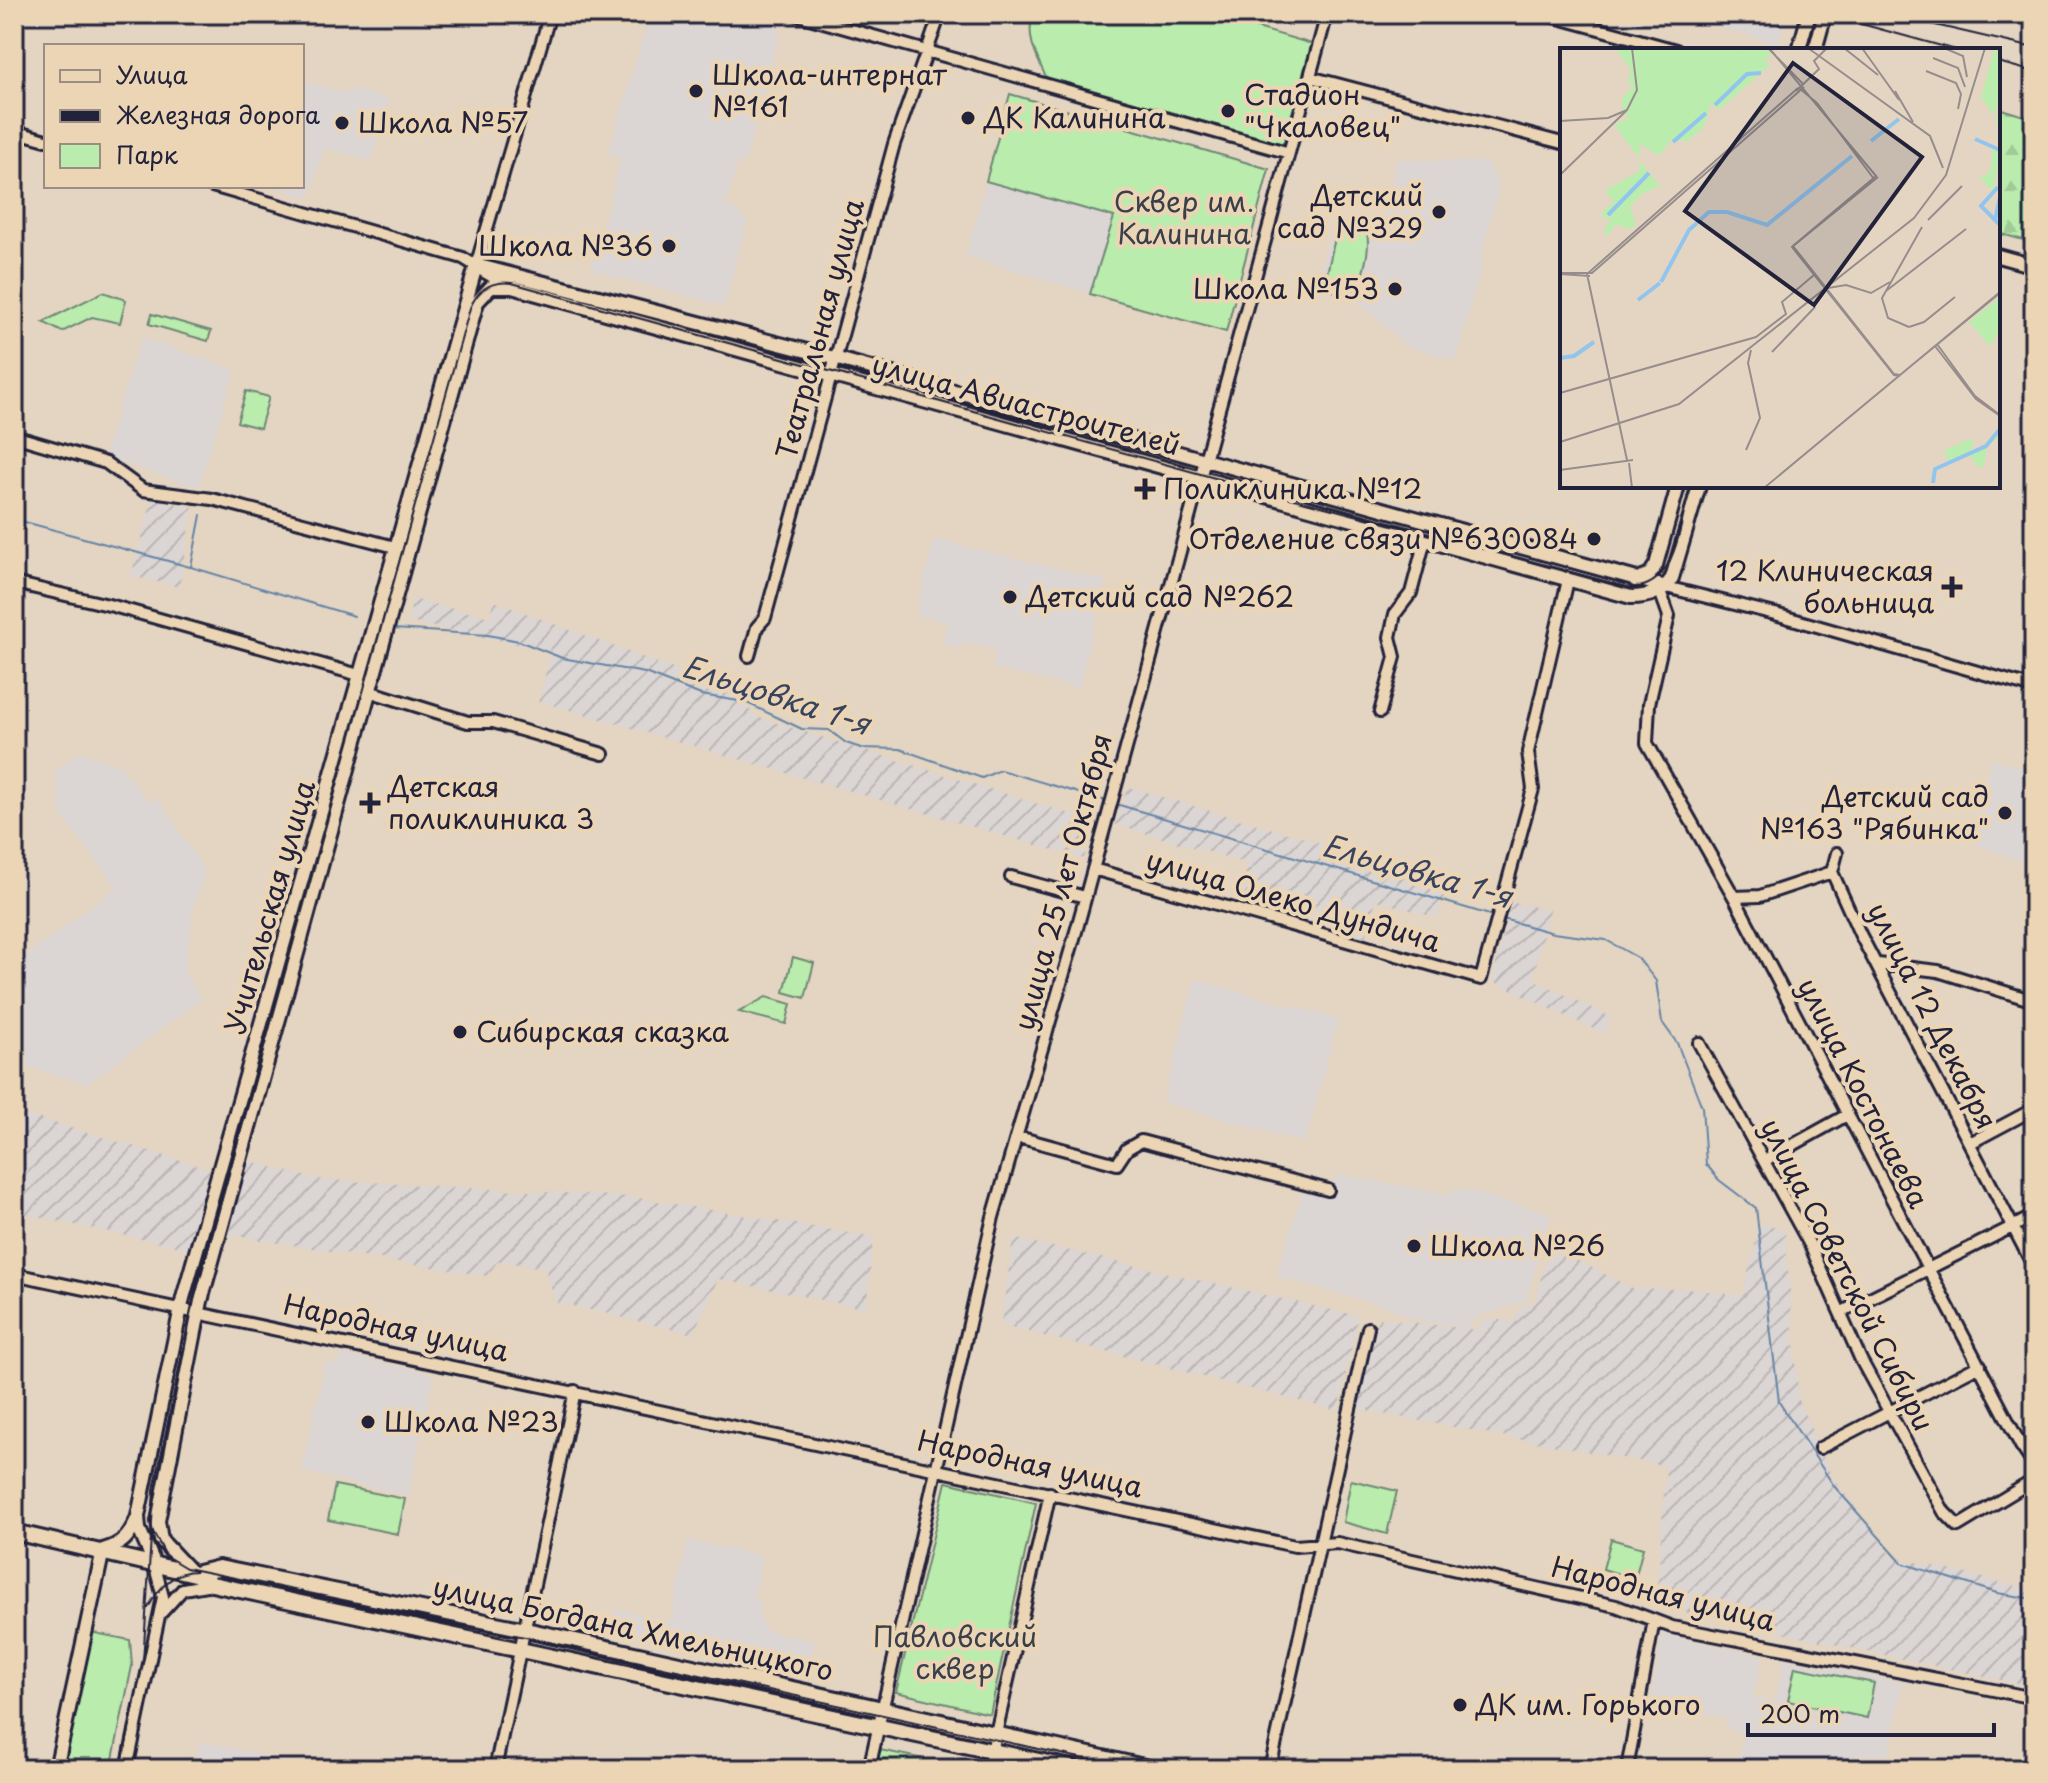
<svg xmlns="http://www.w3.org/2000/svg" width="2048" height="1783" font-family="'Playpen Sans',sans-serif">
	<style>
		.built { fill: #dbd5d3 }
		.industrial { fill: url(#industrial-furrows) }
		.forest { fill: url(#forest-firs); stroke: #6e8774; stroke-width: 2 }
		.park { fill: #baecad; stroke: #6e8774; stroke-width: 2 }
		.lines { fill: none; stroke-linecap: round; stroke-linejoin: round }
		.stream { stroke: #6584a6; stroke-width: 2 }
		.minor-casing { stroke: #22223b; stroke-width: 16 }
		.major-casing { stroke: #22223b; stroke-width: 18 }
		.highway-casing { stroke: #22223b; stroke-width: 20 }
		.minor { stroke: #ebd5b4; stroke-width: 10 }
		.major { stroke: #ebd5b4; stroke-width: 12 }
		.highway { stroke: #ebd5b4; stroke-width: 14 }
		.tram { stroke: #22223b; stroke-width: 2 }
		.rail { stroke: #22223b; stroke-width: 2 }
		.major-bridge-casing { stroke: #22223b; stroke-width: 18; stroke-linecap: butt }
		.major-bridge { stroke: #ebd5b4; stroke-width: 12 }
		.poi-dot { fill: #22223b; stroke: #ebd5b4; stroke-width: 3 }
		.labels { text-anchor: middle; stroke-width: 8; stroke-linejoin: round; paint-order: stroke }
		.poi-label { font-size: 28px; fill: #22223b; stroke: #ebd5b4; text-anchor: start }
		.park-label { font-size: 28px; fill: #39404c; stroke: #ebd5b4 }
		.street-label { font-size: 28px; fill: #22223b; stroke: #ebd5b4 }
		.water-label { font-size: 30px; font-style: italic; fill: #38435f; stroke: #ebd5b4 }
		.inset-river { fill: none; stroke: #91c5ee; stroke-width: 4 }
		.inset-road { fill: none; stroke: #968d8c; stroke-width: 2 }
		.view { fill: #22223b; fill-opacity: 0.15; stroke: #22223b; stroke-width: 4 }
		.inset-edge { fill: none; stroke: #22223b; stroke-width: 4 }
	</style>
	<defs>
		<pattern id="industrial-furrows" width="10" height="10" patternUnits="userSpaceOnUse" patternTransform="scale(2)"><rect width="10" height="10" fill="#dbd5d3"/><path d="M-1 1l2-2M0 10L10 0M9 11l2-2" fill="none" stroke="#bcb7b6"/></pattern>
		<pattern id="forest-firs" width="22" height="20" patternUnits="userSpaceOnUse" patternTransform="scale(2)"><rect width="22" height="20" fill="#baecad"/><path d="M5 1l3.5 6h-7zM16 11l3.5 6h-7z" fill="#a0ca96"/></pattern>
	</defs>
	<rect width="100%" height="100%" fill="#e4d5c2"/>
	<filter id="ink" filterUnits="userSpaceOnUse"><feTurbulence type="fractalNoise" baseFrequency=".0125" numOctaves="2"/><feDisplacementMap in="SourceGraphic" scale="16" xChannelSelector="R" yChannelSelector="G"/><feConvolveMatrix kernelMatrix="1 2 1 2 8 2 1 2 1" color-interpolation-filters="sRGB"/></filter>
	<g filter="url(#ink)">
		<path class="built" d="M 650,14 L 733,14 L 781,27 L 745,163 L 738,161 L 726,206 L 736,210 L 747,221 L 724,306 L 591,270 L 621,158 L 608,154 Z
			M 1671,14 L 1785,14 L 1778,44 Z
			M 302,80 L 345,93 L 354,89 L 389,99 L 371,161 L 324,148 L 309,198 L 270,186 L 302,186 Z
			M 1397,159 L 1488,162 L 1499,188 L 1480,261 L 1483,262 L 1455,361 L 1407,346 L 1360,304 L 1315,291 L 1334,221 L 1381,234 Z
			M 986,181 L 1114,217 L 1090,294 L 966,256 Z
			M 141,337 L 235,370 L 198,488 L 104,456 Z
			M 934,539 L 1105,580 L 1079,688 L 993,668 L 996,650 L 963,642 L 961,649 L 942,644 L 947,622 L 916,615 Z
			M 81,752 L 120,766 L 150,803 L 158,798 L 205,871 L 194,907 L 184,972 L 202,999 L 87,1084 L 14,1063 L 14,965 L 117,887 L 61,815 L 55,770 Z
			M 1992,759 L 2034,771 L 2034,866 L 1973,843 L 1972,822 Z
			M 1195,979 L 1338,1019 L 1305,1143 L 1163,1102 Z
			M 1336,1174 L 1447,1194 L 1460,1188 L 1551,1214 L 1526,1301 L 1475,1318 L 1470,1329 L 1413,1319 L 1382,1305 L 1276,1277 L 1302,1193 L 1329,1197 Z
			M 341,1354 L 434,1374 L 408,1496 L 302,1471 L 325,1362 L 338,1365 Z
			M 688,1540 L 762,1556 L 754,1600 L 762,1602 L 759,1616 L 767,1631 L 815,1641 L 808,1674 L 610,1633 L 615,1609 L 671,1621 Z
			M 1662,1633 L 1763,1656 L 1753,1698 L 1775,1702 L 1783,1659 L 1903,1683 L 1886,1769 L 1755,1769 L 1737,1765 L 1744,1733 L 1727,1729 L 1727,1718 L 1651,1702 Z
			M 200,1741 L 328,1769 L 195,1769 Z"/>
		<path class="industrial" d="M 152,499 L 193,507 L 179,587 L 131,576 Z
			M 412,599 L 490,617 L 494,601 L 729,690 L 757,717 L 1094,821 L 1084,859 L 538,701 L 552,651 L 409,622 Z
			M 1128,787 L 1449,880 L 1437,918 L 1376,900 L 1365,938 L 1238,901 L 1248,864 L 1115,824 Z
			M 1511,902 L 1549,910 L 1533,979 L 1611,1017 L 1604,1034 L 1492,981 Z
			M 14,1111 L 210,1169 L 189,1249 L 14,1212 Z
			M 243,1159 L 314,1179 L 633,1197 L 874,1237 L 866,1309 L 718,1279 L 693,1334 L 555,1302 L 545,1268 L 498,1261 L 487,1276 L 230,1235 Z
			M 1761,1222 L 1785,1232 L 1799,1401 L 1831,1475 L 1891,1556 L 2034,1590 L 2034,1687 L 1656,1606 L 1666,1466 L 1356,1409 L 1378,1318 L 1477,1330 L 1484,1319 L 1514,1321 L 1522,1306 L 1535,1302 L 1549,1246 L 1632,1288 L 1692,1289 L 1742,1296 Z
			M 1013,1238 L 1358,1316 L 1338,1411 L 1001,1325 Z"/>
		<path class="forest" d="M 1998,108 L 2034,119 L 2034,243 L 1998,233 Z"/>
		<path class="park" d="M 1035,14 L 1210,14 L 1312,44 L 1283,144 L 1046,77 C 1038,60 1023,32 1035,14 Z
			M 1010,94 L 1269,169 L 1226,332 L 1090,294 L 1114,217 L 986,181 Z
			M 1345,224 L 1366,230 C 1372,245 1362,289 1349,298 L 1324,287 L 1337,229 Z
			M 103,292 L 126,300 L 120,323 L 92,317 L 62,332 L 43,322 Z
			M 152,314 L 211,331 L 208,341 L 149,324 Z
			M 246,391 L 269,397 L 260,428 L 237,422 Z
			M 793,957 L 814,963 L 805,998 L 784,992 Z
			M 766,997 L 791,1004 L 786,1024 L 739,1012 Z
			M 1351,1480 L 1397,1491 L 1387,1534 L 1343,1522 Z
			M 946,1482 L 1036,1503 L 990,1714 L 896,1692 Z
			M 335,1485 L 405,1499 L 398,1534 L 328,1520 Z
			M 1611,1539 L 1643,1548 L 1635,1579 L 1603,1569 Z
			M 90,1632 L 130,1640 L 132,1666 L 111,1769 L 61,1769 Z
			M 1795,1667 L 1874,1683 L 1867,1718 L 1788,1701 Z
			M 880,1750 L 973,1769 L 876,1769 Z"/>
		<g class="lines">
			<path class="stream" d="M 201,515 L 191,567 L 354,616
				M 14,519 L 190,567
				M 394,629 L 488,635 L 519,641 L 562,658 L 645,673 L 701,695 L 745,702 L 802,729 L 829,730 L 846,743 L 861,748 L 900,749 L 982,778 L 1000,770 L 1106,801
				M 1116,804 L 1493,916
				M 1503,919 L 1553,933 L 1606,940 L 1638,958 L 1656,981 L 1662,1022 L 1677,1043 L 1702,1107 L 1706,1164 L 1719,1180 L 1756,1208 L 1779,1402 L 1834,1486 L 1902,1563 L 1997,1593 L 2034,1599"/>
			<g class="minor-casing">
				<path id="minor" d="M 795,14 L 1286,152
					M 1544,14 L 1676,50
					M 14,19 L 15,14
					M 1310,77 L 1562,143
					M 14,131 L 46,140
					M 212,186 L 463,258 L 476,266 L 550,14
					M 14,436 L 106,463 L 143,490 L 212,499 L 395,547
					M 14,583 L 113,606 L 359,675
					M 1666,587 L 1775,614 L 2034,688
					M 1660,591 L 1669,616 L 1649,704 L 1647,743 L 1734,897 L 2021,1446 L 2034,1465
					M 749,656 L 757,627 L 765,618 L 894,144 L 940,14
					M 362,689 L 468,722 L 493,722 L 603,754
					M 1380,712 L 1395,657 L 1390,637 L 1395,614 L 1411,593 L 1425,540
					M 1093,869 L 1481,979 L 1533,789 L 1528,752 L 1568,580
					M 1832,872 L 1860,934 L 2034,1267
					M 1832,872 L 1837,853
					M 1011,877 L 1085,897
					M 1734,897 L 1760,896 L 1832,872
					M 1878,964 L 1938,971 L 2034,1001
					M 1699,1043 L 1810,1245 L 1861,1360 L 1944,1512 L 1958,1526 L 2034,1480
					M 1018,1137 L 1117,1164 L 1127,1149 L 1141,1141 L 1328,1190
					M 1970,1143 L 2034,1109
					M 1764,1161 L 1847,1115
					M 14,1274 L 1295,1546 L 1337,1543 L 1616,1606 L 1672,1627 L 2034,1698
					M 1842,1312 L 2034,1216
					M 1820,1448 L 1980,1365
					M 162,1612 L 183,1589 L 212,1584
					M 127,1769 L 163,1597 L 154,1563
					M 495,1769 L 575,1391
					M 869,1769 L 993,1217 L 1077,928 L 1327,14
					M 988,1769 L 1050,1493
					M 1270,1769 L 1368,1328
					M 1627,1769 L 1654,1620
					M 2029,1769 L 2034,1747"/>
			</g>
			<g class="major-casing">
				<path id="major" d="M 1799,50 L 1809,14
					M 1998,256 L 2034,266
					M 476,266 L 512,287 L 1631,597 C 1648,597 1662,593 1672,578 L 1699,486
					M 483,267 L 838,359 L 1666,587
					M 1635,580 L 1650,574 L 1656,565 L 1678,486
					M 154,1563 L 139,1529 L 138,1516 L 183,1298 L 476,266
					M 190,1571 L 161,1540 L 158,1521 L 201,1301 L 477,302 L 491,287 L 512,287
					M 56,1769 L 103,1550 C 122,1545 129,1537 137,1519"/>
			</g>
			<g class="highway-casing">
				<path id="highway" d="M 14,1532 L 195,1574 L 212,1584 L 1076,1769
					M 195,1574 L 219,1568 L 526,1630 L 1153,1769"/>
			</g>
			<use href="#minor" class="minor"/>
			<use href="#major" class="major"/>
			<use href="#highway" class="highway"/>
			<path class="tram" d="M 1806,50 L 1816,14
				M 151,1528 L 166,1556 L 186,1568 L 540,1640 L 1130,1769
				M 148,1608 C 158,1589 173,1571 196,1571
				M 121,1769 L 143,1662 L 154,1490 L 191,1310 L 470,308 C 478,289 491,280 512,283 L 1215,478 L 1627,587 C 1677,593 1680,521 1690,486"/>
			<path class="rail" d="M 1825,14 L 1956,50
				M 1888,14 L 2034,48
				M 1974,24 L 2034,21
				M 1998,62 L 2034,72"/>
			<g class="major-bridge-casing">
				<path id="major-bridge" d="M 1817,43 L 1825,14"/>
			</g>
			<use href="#major-bridge" class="major-bridge"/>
		</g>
	</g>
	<g class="poi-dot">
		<circle cx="696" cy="91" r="8"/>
		<circle cx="1228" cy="111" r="8"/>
		<circle cx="968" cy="118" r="8"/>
		<circle cx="342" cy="123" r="8"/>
		<circle cx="1439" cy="212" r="8"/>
		<circle cx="669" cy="246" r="8"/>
		<circle cx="1395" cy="289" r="8"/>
		<path d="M1141 477h8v8h8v8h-8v8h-8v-8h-8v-8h8z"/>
		<circle cx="1594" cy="539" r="8"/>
		<path d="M1948 575h8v8h8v8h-8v8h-8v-8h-8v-8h8z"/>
		<circle cx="1010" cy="597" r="8"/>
		<path d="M366 791h8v8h8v8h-8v8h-8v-8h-8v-8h8z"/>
		<circle cx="2005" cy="813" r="8"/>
		<circle cx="460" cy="1032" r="8"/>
		<circle cx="1414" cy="1246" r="8"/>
		<circle cx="368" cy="1422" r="8"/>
		<circle cx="1460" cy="1705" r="8"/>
	</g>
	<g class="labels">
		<g class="poi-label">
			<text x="712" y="85">Школа-интернат<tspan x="712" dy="32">№161</tspan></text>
			<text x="1244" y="105">Стадион<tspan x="1244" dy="32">"Чкаловец"</tspan></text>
			<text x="984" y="128">ДК Калинина</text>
			<text x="358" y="133">Школа №57</text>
			<text x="1423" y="206" text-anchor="end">Детский<tspan x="1423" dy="32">сад №329</tspan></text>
			<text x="653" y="256" text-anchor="end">Школа №36</text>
			<text x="1379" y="299" text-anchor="end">Школа №153</text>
			<text x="1163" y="499">Поликлиника №12</text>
			<text x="1578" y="549" text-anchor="end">Отделение связи №630084</text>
			<text x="1934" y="581" text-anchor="end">12 Клиническая<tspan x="1934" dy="32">больница</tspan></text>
			<text x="1026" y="607">Детский сад №262</text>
			<text x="388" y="797">Детская<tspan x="388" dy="32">поликлиника 3</tspan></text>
			<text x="1989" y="807" text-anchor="end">Детский сад<tspan x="1989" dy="32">№163 "Рябинка"</tspan></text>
			<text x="476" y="1042">Сибирская сказка</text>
			<text x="1430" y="1256">Школа №26</text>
			<text x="384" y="1432">Школа №23</text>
			<text x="1476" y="1715">ДК им. Горького</text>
		</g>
		<g class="park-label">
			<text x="1184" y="212">Сквер им.<tspan x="1184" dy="32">Калинина</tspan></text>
			<text x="955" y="1647">Павловский<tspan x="955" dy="32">сквер</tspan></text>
		</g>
		<g class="street-label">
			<text transform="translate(820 329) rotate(-75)" y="10">Театральная улица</text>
			<text transform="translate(1026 405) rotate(15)" y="10">улица Авиастроителей</text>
			<text transform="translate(1063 882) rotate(-75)" y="10">улица 25 лет Октября</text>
			<text transform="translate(1293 901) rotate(16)" y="10">улица Олеко Дундича</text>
			<text transform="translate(270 907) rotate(-74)" y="10">Учительская улица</text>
			<text transform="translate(1932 1016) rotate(63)" y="10">улица 12 Декабря</text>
			<text transform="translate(1863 1093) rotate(63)" y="10">улица Костонаева</text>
			<text transform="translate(1847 1275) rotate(63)" y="10">улица Советской Сибири</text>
			<text transform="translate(396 1328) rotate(12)" y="10">Народная улица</text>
			<text transform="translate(1030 1464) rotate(12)" y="10">Народная улица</text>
			<text transform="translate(1663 1594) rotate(14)" y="10">Народная улица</text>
			<text transform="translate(633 1629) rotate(12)" y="10">улица Богдана Хмельницкого</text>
		</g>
		<g class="water-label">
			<text transform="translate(776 696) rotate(18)" y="10">Ельцовка 1-я</text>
			<text transform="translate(1417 872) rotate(16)" y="10">Ельцовка 1-я</text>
		</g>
	</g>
	<g transform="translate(1560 48)">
		<rect width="440" height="440" fill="#e4d5c2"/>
		<path d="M 433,101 L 440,103 L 433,144 L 420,130 L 430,124 Z" fill="#baecad"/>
		<path d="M 61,0 L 204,0 L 198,6 L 206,1 L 213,11 L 204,8 L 209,18 L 159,62 L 151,55 L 144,79 L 128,93 L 111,92 L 99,108 L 80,96 L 79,110 L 54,77 L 69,70 L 62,62 L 62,50 L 74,37 L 68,35 L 71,21 L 57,3 ZM 440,0 L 440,74 L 436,77 L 439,51 L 434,67 L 421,50 L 434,2 ZM 80,113 L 104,143 L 99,138 L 82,146 L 70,159 L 76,177 L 69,181 L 56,176 L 46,189 L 44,182 L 52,169 L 43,171 L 42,164 L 54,154 L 45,143 L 79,123 ZM 440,381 L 436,388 L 440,388 L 427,399 L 424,418 L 419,420 L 410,408 L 388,413 L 385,402 L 410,391 L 414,396 L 410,402 L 419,402 Z" fill="#baecad"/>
		<path d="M 181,0 L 202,0 L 208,6 L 179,31 L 166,13 ZM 440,249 L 440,281 L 430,298 L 409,274 Z" fill="#baecad"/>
		<path class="inset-river" d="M 155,57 L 187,26 L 201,25M 415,91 L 440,102M 311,93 L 339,71M 113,94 L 146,65M 440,149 L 435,172 L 440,177M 48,167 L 89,125M 435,172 L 421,158 L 438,139M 101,234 L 129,182 L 149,164 L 167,164 L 207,177 L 292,108M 78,252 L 100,235M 0,310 L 14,308 L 34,294M 373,435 L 375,421 L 426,398 L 440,381"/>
		<path class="inset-road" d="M 208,0 L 244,37M 209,0 L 316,128 L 233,198 L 334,326 L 340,327 L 440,245M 248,0 L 370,88 L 383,120M 284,0 L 318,27M 302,0 L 339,52M 384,0 L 403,8 L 407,29M 373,10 L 398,20 L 405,39M 366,23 L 396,35 L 401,46 L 398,61M 239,40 L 257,55 L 314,131M 236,43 L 259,21 L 254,13 L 267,0M 335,43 L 353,74M 67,62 L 77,42 L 72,0M 0,73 L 48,70 L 67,62 L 0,127M 318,129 L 232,199 L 334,327 L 340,328M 368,172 L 402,138M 0,225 L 32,225 L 244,39M 0,226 L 30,228M 268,240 L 286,237 L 311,245 L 330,234M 326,243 L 406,181M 349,279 L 328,270 L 322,250 L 362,179M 349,279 L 364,274 L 395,249M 377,296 L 415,348 L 440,367M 375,298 L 416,351 L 440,368M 212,304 L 255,259M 0,345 L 196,289 L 226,266 L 222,254 L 254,227M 0,394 L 119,356 L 354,170 L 386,127 L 425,0M 186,402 L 200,370 L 188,315 L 191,302M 67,412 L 27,226 L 238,40M 69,415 L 72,440M 0,422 L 73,412M 204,440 L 440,244"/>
		<path class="view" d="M 233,15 L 362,109 L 254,257 L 125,163 Z"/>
		<rect width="440" height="440" class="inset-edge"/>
	</g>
	<rect width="2048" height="1783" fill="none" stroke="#ebd5b4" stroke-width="48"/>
	<rect x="24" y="24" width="2000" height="1735" fill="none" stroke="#22223b" stroke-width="3" filter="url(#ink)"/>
	<rect x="44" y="44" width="260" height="144" fill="#ebd5b4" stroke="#9b8d84" stroke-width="2"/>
	<rect x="60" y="70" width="40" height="12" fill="#ebd5b4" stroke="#9b8d84" stroke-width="2"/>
	<text x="116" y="84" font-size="24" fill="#22223b">Улица</text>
	<rect x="60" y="110" width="40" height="12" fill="#22223b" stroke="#9b8d84" stroke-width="2"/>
	<text x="116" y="124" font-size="24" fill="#22223b">Железная дорога</text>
	<rect x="60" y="144" width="40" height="24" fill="#baecad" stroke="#9b8d84" stroke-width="2"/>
	<text x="116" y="164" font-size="24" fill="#22223b">Парк</text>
	<path d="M1748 1723v12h246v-12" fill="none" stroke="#22223b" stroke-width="4"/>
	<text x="1760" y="1723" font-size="24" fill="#22223b" stroke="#ebd5b4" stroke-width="6" paint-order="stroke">200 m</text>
</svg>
